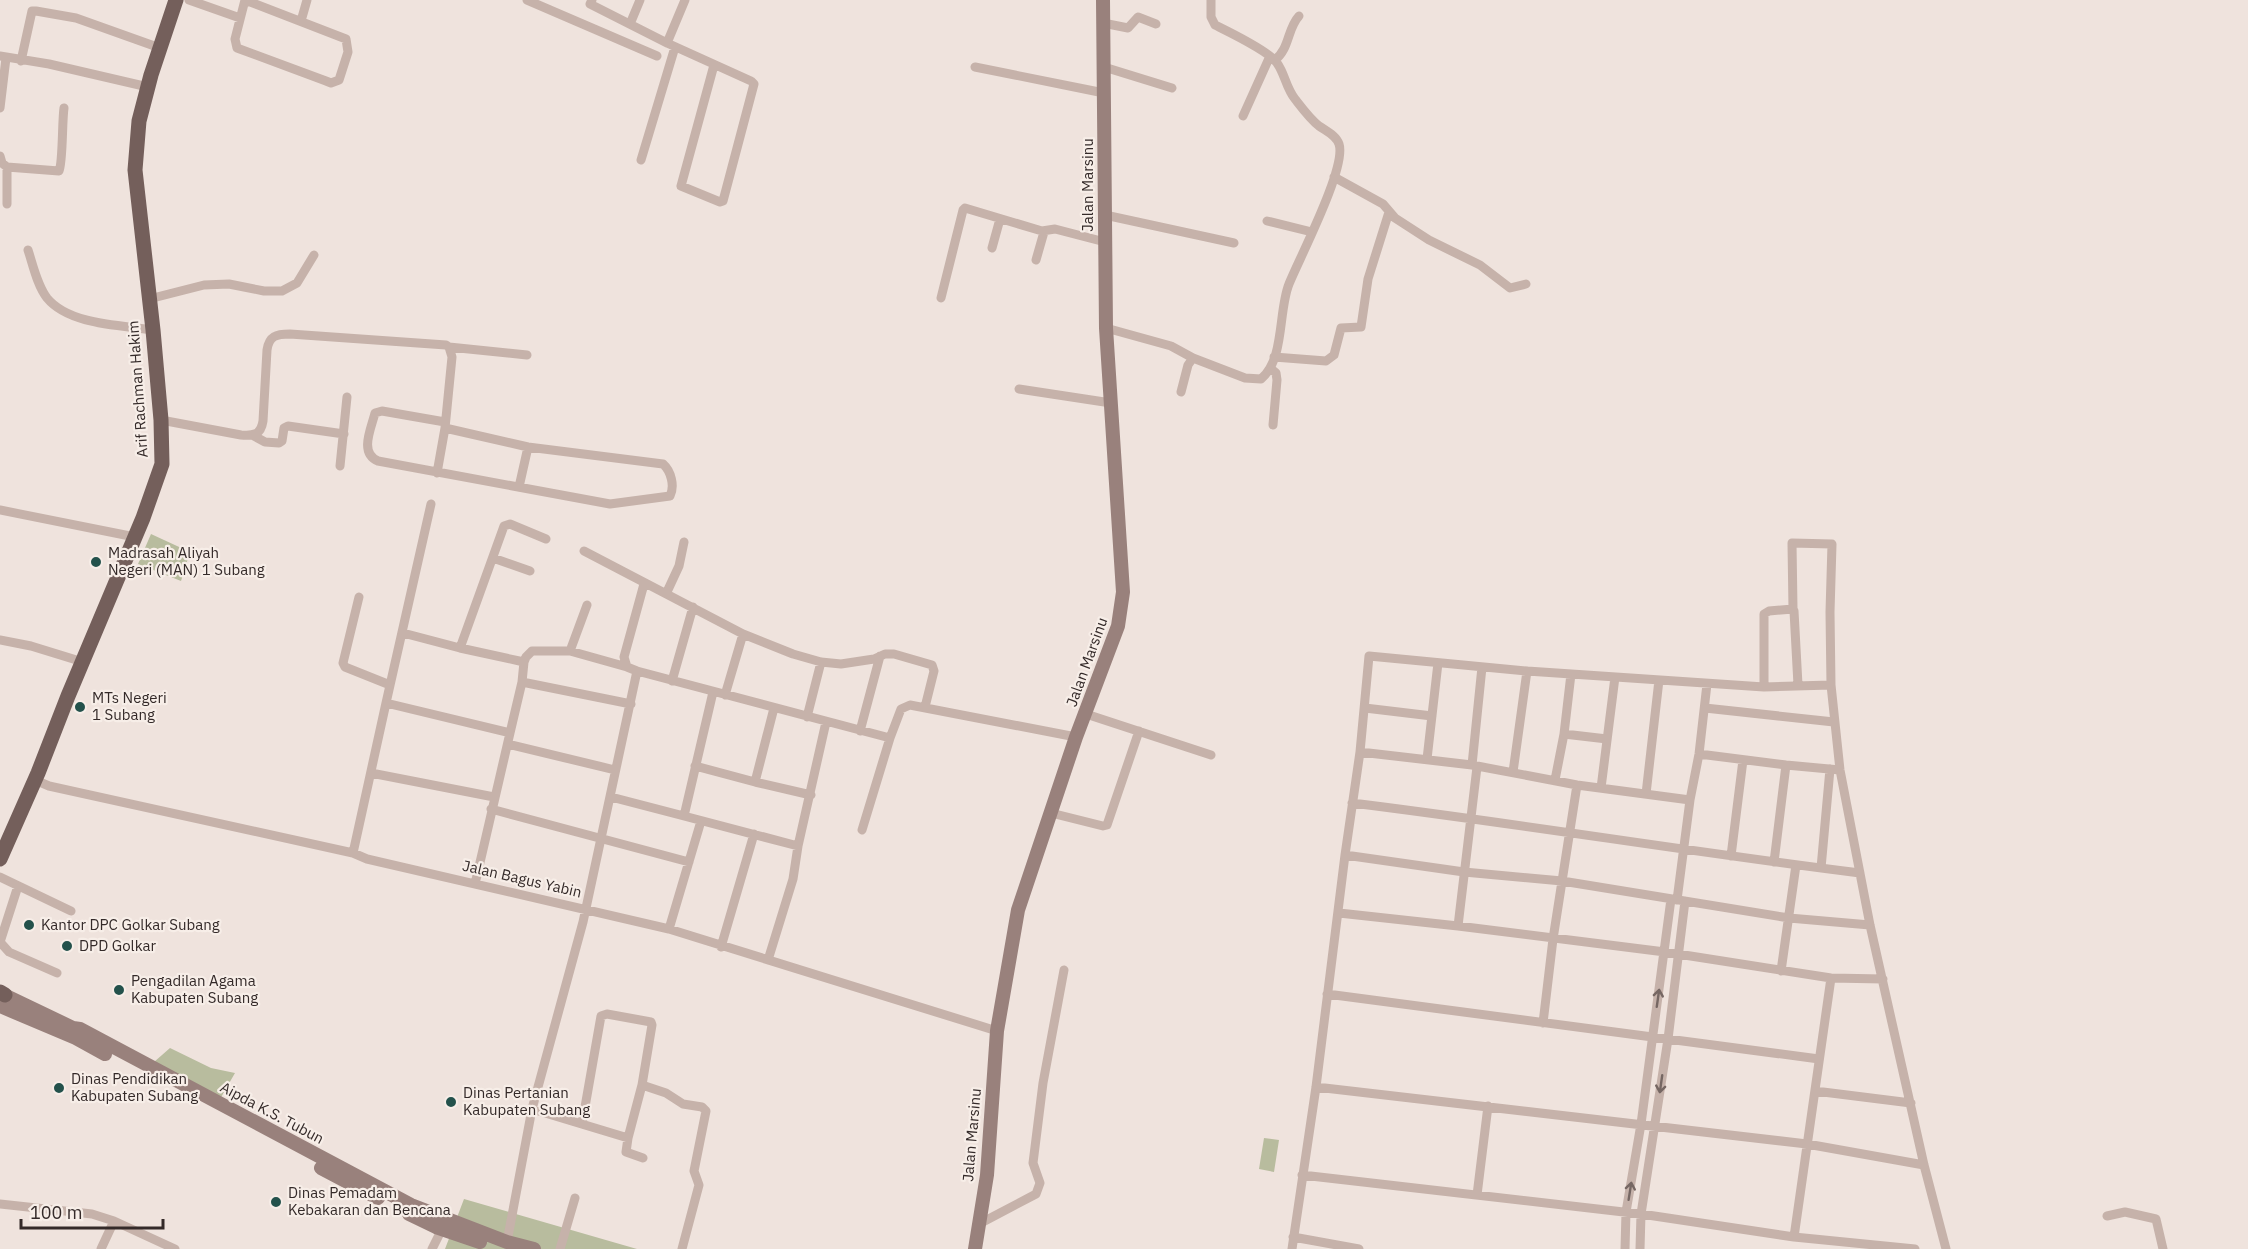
<svg xmlns="http://www.w3.org/2000/svg" width="2248" height="1249" font-family="'IBM Plex Sans',sans-serif">
	<style>
		.green { fill: #b8bc9e }
		.lines { fill: none; stroke-linecap: round; stroke-linejoin: round }
		.street { stroke: #c6b2aa; stroke-width: 9 }
		.secondary { stroke: #99817c; stroke-width: 14 }
		.primary { stroke: #745f5b; stroke-width: 15 }
		.oneway { stroke: #766763 }
		.poi-dot { fill: #23514b; stroke: #f7eee8; stroke-width: 2 }
		.labels { text-anchor: middle; stroke-width: 4.5; stroke-linejoin: round; paint-order: stroke }
		.street-label { font-size: 15px; fill: #342a29; stroke: #f7eee8 }
		.poi-label { font-size: 15px; fill: #342a29; stroke: #f7eee8; text-anchor: start }
	</style>
	<rect width="100%" height="100%" fill="#efe3dd"/>
	<path class="green" d="M 151,534 L 190,552 L 181,581 L 138,564 Z
		M 170,1048 L 211,1068 L 235,1073 L 216,1106 L 146,1069 Z
		M 1264,1138 L 1279,1140 L 1274,1172 L 1259,1169 Z
		M 464,1199 L 637,1249 L 445,1249 Z"/>
	<g class="lines">
		<path class="street" d="M 189,0 L 240,18
			M 245,0 L 346,39 L 348,52 L 339,80 L 331,83 L 326,81 L 237,48 L 235,39 Z
			M 527,0 L 657,56
			M 592,0 L 590,4 L 667,43 L 685,0
			M 301,21 L 307,0
			M 1103,23 L 1128,28 L 1138,17 L 1156,24
			M 630,24 L 640,0
			M 667,43 L 751,81 L 754,84 L 723,201 L 720,202 L 681,186 L 714,65
			M 0,56 L 49,64 L 148,87
			M 1275,60 C 1290,48 1287,29 1299,16
			M 21,61 L 32,11 L 36,11 L 76,18 L 160,48
			M 975,67 L 1104,93
			M 1104,67 L 1172,88
			M 0,108 L 6,58
			M 1243,116 L 1270,56
			M 0,156 L 2,163 L 7,167 L 59,171 C 63,163 62,121 64,108
			M 641,160 L 675,47
			M 1334,177 L 1383,204 L 1395,218 L 1429,240 L 1480,265 L 1510,288 L 1526,284
			M 7,204 L 7,167
			M 1105,215 L 1234,243
			M 1267,221 L 1312,232
			M 992,248 L 1000,219
			M 28,250 C 33,265 37,285 47,298 C 69,325 121,325 153,330
			M 1036,260 L 1044,232
			M 941,298 L 963,210 L 965,208 L 1042,231 L 1055,229 L 1105,242
			M 149,299 L 204,285 L 229,284 L 264,291 L 282,291 L 297,283 L 314,255
			M 1106,328 L 1171,346 L 1193,358 L 1188,365 L 1181,392
			M 449,347 L 527,355
			M 1274,357 L 1326,361 L 1334,355 L 1341,328 L 1361,327 L 1368,279 L 1389,212
			M 1193,358 L 1245,378 L 1261,379 C 1285,359 1278,311 1289,284 C 1299,259 1347,167 1339,144 C 1336,135 1326,131 1319,126 C 1310,119 1302,108 1295,99 C 1286,88 1285,74 1277,63 C 1269,51 1229,32 1215,25 L 1211,17 L 1211,0
			M 1270,368 L 1276,373 L 1277,380 L 1273,425
			M 1019,389 L 1111,403
			M 161,420 L 241,435 C 253,436 261,435 263,421 L 267,350 C 269,336 276,334 290,334 L 446,345 L 449,347 L 452,357 L 445,428 L 437,473
			M 445,428 L 528,447 L 663,464 C 671,471 675,486 670,496 L 610,504 L 378,461 C 359,453 371,429 375,413 L 382,411 L 445,422
			M 254,436 L 265,442 L 279,443 L 282,441 L 284,428 L 288,426 L 344,434
			M 340,466 L 347,397
			M 519,487 L 528,447
			M 0,510 L 135,537
			M 584,551 L 743,634 L 725,695
			M 493,558 L 530,571
			M 644,584 L 624,657 L 627,667 L 637,671 L 890,738 L 901,709 L 910,705 L 1076,737
			M 666,594 L 679,566 L 684,542
			M 359,597 L 343,663 L 345,667 L 390,685
			M 1793,609 L 1792,543 L 1832,544 L 1830,612 L 1831,685 L 1840,770 L 1870,925 L 1924,1165 L 1946,1249
			M 403,633 L 460,648 L 524,662 L 522,682
			M 743,634 L 793,654 L 821,662 L 841,664 L 874,659 L 885,654 L 894,654 L 932,665 L 934,671 L 925,707
			M 0,640 L 31,646 L 83,662
			M 460,648 L 504,526 L 510,524 L 546,539
			M 570,651 L 587,605
			M 524,662 L 526,657 L 532,651 L 570,651 L 627,667
			M 672,681 L 693,607
			M 1764,687 L 1764,614 L 1769,611 L 1793,609 L 1794,611 L 1798,685
			M 713,692 L 684,816 L 798,846
			M 386,703 L 431,504
			M 774,708 L 755,782 L 811,795
			M 1365,708 L 1432,716
			M 1705,708 L 1834,722
			M 1086,714 L 1211,755
			M 807,717 L 821,662
			M 860,731 L 880,656
			M 510,733 L 522,682 L 631,704
			M 1564,734 L 1607,739
			M 508,744 L 615,770
			M 1360,752 L 1472,765 L 1577,785 L 1690,800
			M 1699,754 L 1786,765 L 1840,770
			M 1427,759 L 1438,663
			M 1472,765 L 1482,667
			M 695,766 L 755,782
			M 1513,772 L 1527,671
			M 371,773 L 494,797
			M 35,780 L 49,786 L 353,853 L 367,859 L 669,929 L 997,1031
			M 1555,780 L 1564,734 L 1571,674
			M 1601,788 L 1615,677
			M 1646,794 L 1659,680
			M 611,797 L 684,816
			M 1352,803 C 1522,824 1691,852 1860,873
			M 491,809 L 689,862
			M 1051,813 L 1103,826 L 1107,825 L 1139,731
			M 862,830 L 890,738
			M 353,853 L 386,703 L 510,733 L 475,884
			M 1345,855 L 1464,872 L 1562,881 L 1789,918 L 1870,925
			M 1731,856 L 1743,760
			M 1774,862 L 1786,765
			M 1821,868 L 1830,769
			M 0,877 L 71,911
			M 18,886 L 0,942 L 9,952 L 57,973
			M 1677,900 L 1690,800 L 1699,754 L 1707,684
			M 1339,913 L 1458,926 L 1665,952 L 1831,978 L 1883,979
			M 1458,926 L 1477,767
			M 669,929 L 701,821
			M 721,947 L 754,834
			M 768,960 L 793,879 L 798,846 L 826,722
			M 1781,971 L 1796,865
			M 1327,994 L 1819,1059
			M 1543,1023 L 1553,939 L 1577,785
			M 642,1085 L 666,1093 L 683,1104 L 702,1107 L 706,1111 L 694,1171 L 699,1185 L 682,1249
			M 1316,1087 L 1807,1144 L 1924,1165
			M 1815,1091 L 1911,1103
			M 532,1109 L 628,1138 L 642,1085 L 652,1025 L 651,1022 L 607,1014 L 601,1016 L 582,1124
			M 628,1138 L 626,1152 L 643,1158
			M 1302,1175 L 1641,1214 L 1794,1237 L 1915,1249
			M 1477,1195 L 1488,1106
			M 0,1204 L 92,1214 L 114,1221 L 175,1249
			M 2107,1216 L 2125,1212 L 2156,1219 L 2163,1249
			M 979,1224 L 1036,1194 L 1040,1183 L 1033,1163 L 1043,1083 L 1064,970
			M 1293,1237 L 1359,1249
			M 1794,1237 L 1831,978
			M 507,1242 L 532,1109 L 583,922 L 637,671
			M 101,1249 L 114,1221
			M 432,1249 L 442,1229
			M 560,1249 L 575,1198
			M 1292,1249 L 1316,1087 L 1345,855 L 1360,752 L 1369,656 L 1527,671 L 1764,687 L 1831,685
			M 1625,1249 L 1626,1212 L 1641,1124 L 1671,899
			M 1640,1249 L 1641,1214 L 1668,1039 L 1685,901"/>
		<path class="secondary" d="M 0,993 L 73,1028 L 80,1029 L 411,1205 L 507,1242 L 534,1249
			M 0,1006 L 76,1038 L 105,1054
			M 321,1168 L 378,1198
			M 409,1214 L 436,1227 L 480,1242
			M 975,1249 L 987,1175 L 997,1031 L 1018,910 L 1076,737 L 1118,626 L 1123,592 L 1106,328 L 1103,0"/>
		<path class="primary" d="M 0,859 L 38,773 L 68,696 L 143,518 L 162,464 L 161,420 L 153,330 L 135,170 L 139,121 L 151,75 L 176,0
			M 0,992 L 5,995"/>
	</g>
	<defs><path id="oneway-shaft" d="M-6 0H5M1.5-3L5.5 0L1.5 3" fill="none" stroke-width="1.6" stroke-linecap="round" stroke-linejoin="round" transform="scale(1.5)"/></defs>
	<g class="oneway">
		<use href="#oneway-shaft" transform="translate(1658 998) rotate(-82)"/>
		<use href="#oneway-shaft" transform="translate(1661 1084) rotate(98)"/>
		<use href="#oneway-shaft" transform="translate(1630 1191) rotate(-81)"/>
	</g>
	<g class="poi-dot">
		<circle cx="96" cy="562" r="6"/>
		<circle cx="80" cy="707" r="6"/>
		<circle cx="29" cy="925" r="6"/>
		<circle cx="67" cy="946" r="6"/>
		<circle cx="119" cy="990" r="6"/>
		<circle cx="59" cy="1088" r="6"/>
		<circle cx="451" cy="1102" r="6"/>
		<circle cx="276" cy="1202" r="6"/>
	</g>
	<g class="labels">
		<g class="street-label">
			<text transform="translate(1088 185) rotate(-90)" y="5">Jalan Marsinu</text>
			<text transform="translate(138 389) rotate(-94)" y="5">Arif Rachman Hakim</text>
			<text transform="translate(1087 662) rotate(-70)" y="5">Jalan Marsinu</text>
			<text transform="translate(522 879) rotate(13)" y="5">Jalan Bagus Yabin</text>
			<text transform="translate(272 1113) rotate(28)" y="5">Aipda K.S. Tubun</text>
			<text transform="translate(972 1135) rotate(-85)" y="5">Jalan Marsinu</text>
		</g>
		<g class="poi-label">
			<text x="108" y="558">Madrasah Aliyah<tspan x="108" dy="17">Negeri (MAN) 1 Subang</tspan></text>
			<text x="92" y="703">MTs Negeri<tspan x="92" dy="17">1 Subang</tspan></text>
			<text x="41" y="930">Kantor DPC Golkar Subang</text>
			<text x="79" y="951">DPD Golkar</text>
			<text x="131" y="986">Pengadilan Agama<tspan x="131" dy="17">Kabupaten Subang</tspan></text>
			<text x="71" y="1084">Dinas Pendidikan<tspan x="71" dy="17">Kabupaten Subang</tspan></text>
			<text x="463" y="1098">Dinas Pertanian<tspan x="463" dy="17">Kabupaten Subang</tspan></text>
			<text x="288" y="1198">Dinas Pemadam<tspan x="288" dy="17">Kebakaran dan Bencana</tspan></text>
		</g>
	</g>
	<path d="M21 1219v9h142v-9" fill="none" stroke="#342a29" stroke-width="3"/>
	<text x="30" y="1219" font-size="18" fill="#342a29" stroke="#f7eee8" stroke-width="4.5" paint-order="stroke">100 m</text>
</svg>
